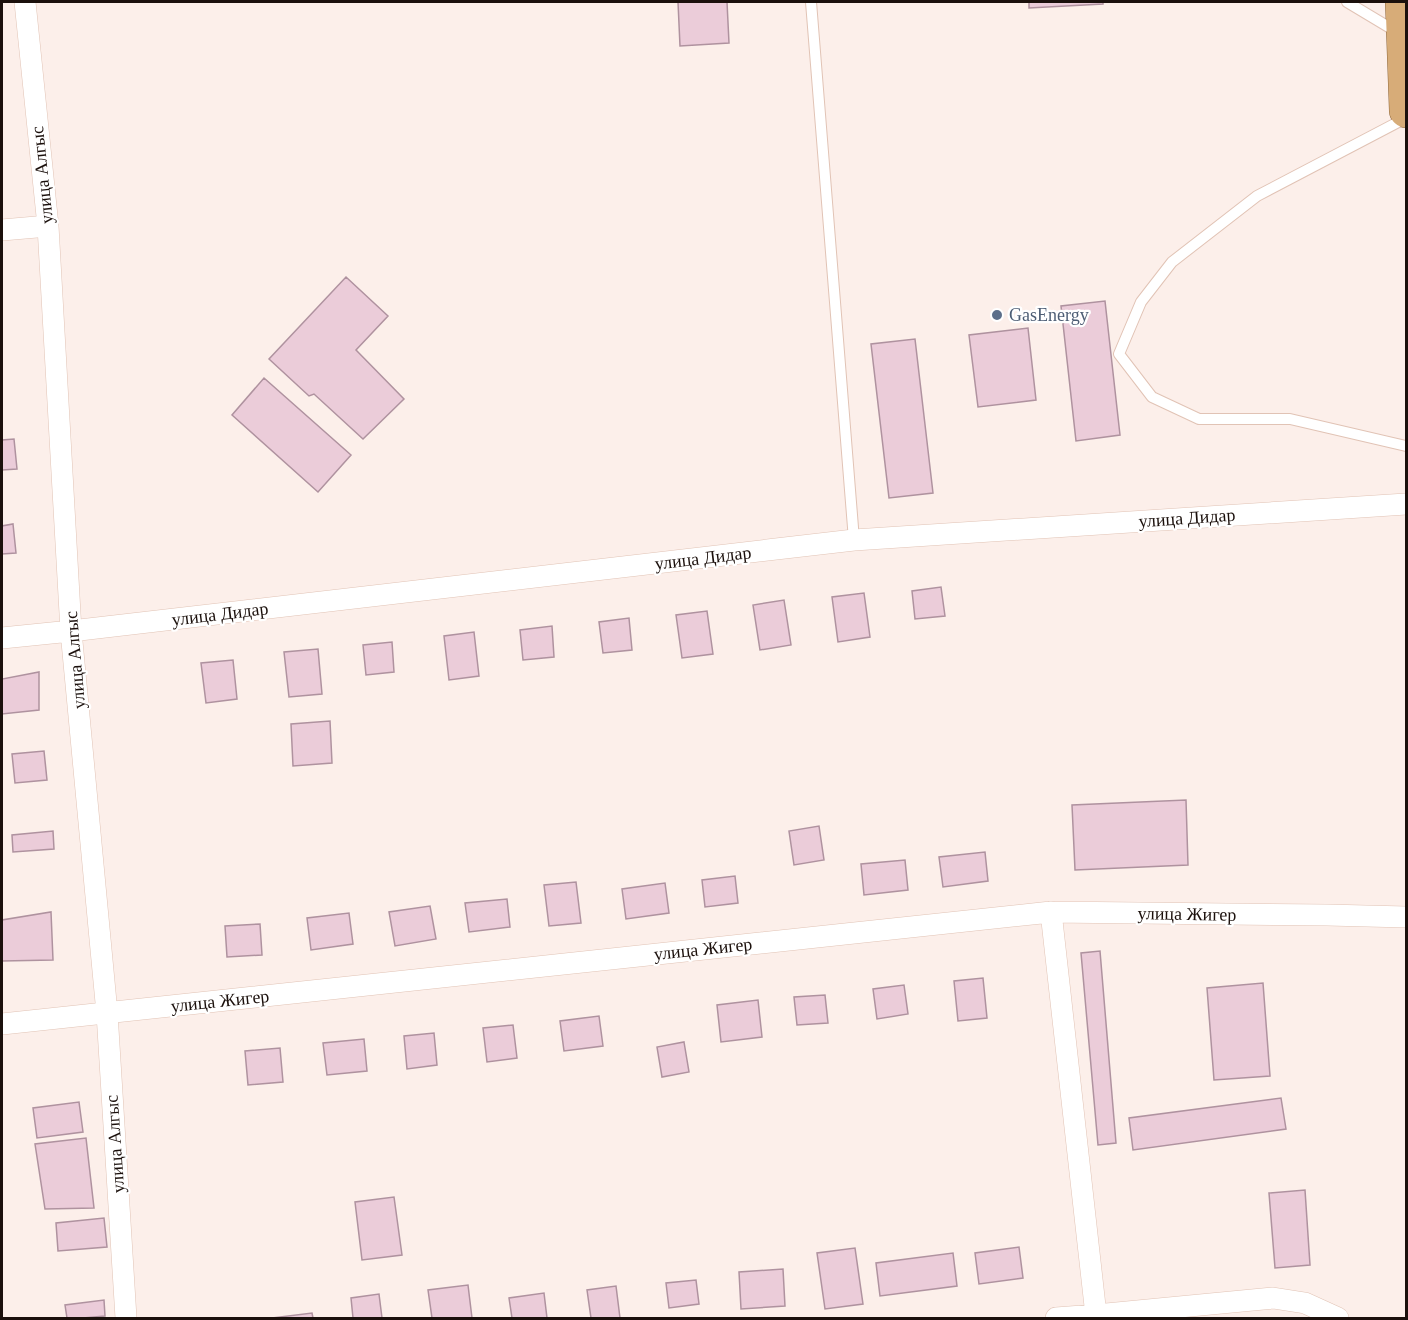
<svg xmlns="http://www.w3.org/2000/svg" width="1408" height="1320" font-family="'Times New Roman',serif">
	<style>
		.building { fill: #ebccd9; stroke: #af929f; stroke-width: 1.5 }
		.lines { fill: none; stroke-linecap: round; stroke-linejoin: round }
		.service-casing { stroke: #e1c3b5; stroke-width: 12 }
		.minor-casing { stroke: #e1c3b5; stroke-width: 22 }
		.trunk-casing { stroke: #8f683d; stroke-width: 34 }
		.service { stroke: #fff; stroke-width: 10 }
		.minor { stroke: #fff; stroke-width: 21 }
		.trunk { stroke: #d7ac78; stroke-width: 33 }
		.service-dot { fill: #5c6f8a; stroke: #fff; stroke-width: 2 }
		.labels { text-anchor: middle; stroke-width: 4.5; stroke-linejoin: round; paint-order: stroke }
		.street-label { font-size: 18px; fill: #1b100c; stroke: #fff }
		.service-label { font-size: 18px; fill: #4e5e75; stroke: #fff; text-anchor: start }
	</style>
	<rect width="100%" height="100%" fill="#fcefea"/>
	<path class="building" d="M 678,2 L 727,2 L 729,43 L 680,46 Z
		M 1029,2 L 1103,2 L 1103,4 L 1029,8 Z
		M 346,277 L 388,316 L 356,350 L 404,399 L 363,439 L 314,394 L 309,396 L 269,359 Z
		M 1105,301 L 1120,435 L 1076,441 L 1061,306 Z
		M 1028,328 L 1036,400 L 978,407 L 969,335 Z
		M 915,339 L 933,493 L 889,498 L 871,344 Z
		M 264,378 L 351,455 L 318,492 L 232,415 Z
		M 14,439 L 17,469 L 2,470 L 2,440 Z
		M 13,524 L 16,553 L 2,554 L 2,526 Z
		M 941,587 L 945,616 L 915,619 L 912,591 Z
		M 864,593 L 870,637 L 838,642 L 832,597 Z
		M 784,600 L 791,645 L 760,650 L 753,605 Z
		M 707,611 L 713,654 L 682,658 L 676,615 Z
		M 629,618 L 632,650 L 603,653 L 599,622 Z
		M 552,626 L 554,657 L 523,660 L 520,630 Z
		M 474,632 L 479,676 L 449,680 L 444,636 Z
		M 392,642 L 394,672 L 366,675 L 363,645 Z
		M 318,649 L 322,694 L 289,697 L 284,652 Z
		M 233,660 L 237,699 L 206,703 L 201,663 Z
		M 39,672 L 39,710 L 2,714 L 2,679 Z
		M 330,721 L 332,763 L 293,766 L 291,724 Z
		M 44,751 L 47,780 L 15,783 L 12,754 Z
		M 1186,800 L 1188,865 L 1075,870 L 1072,805 Z
		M 819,826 L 824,860 L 794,865 L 789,831 Z
		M 53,831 L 54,849 L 13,852 L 12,835 Z
		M 985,852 L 988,881 L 943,887 L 939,857 Z
		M 905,860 L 908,890 L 864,895 L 861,864 Z
		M 735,876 L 738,903 L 705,907 L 702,880 Z
		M 576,882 L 581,923 L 549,926 L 544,885 Z
		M 665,883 L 669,913 L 626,919 L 622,889 Z
		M 507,899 L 510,927 L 469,932 L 465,903 Z
		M 430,906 L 436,939 L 395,946 L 389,912 Z
		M 51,912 L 53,960 L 2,961 L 2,920 Z
		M 349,913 L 353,944 L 311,950 L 307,918 Z
		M 260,924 L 262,955 L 227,957 L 225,926 Z
		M 1100,951 L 1116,1143 L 1098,1145 L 1081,953 Z
		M 983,978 L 987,1018 L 958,1021 L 954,981 Z
		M 1263,983 L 1270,1076 L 1214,1080 L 1207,988 Z
		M 904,985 L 908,1014 L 877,1019 L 873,989 Z
		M 825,995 L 828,1023 L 797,1025 L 794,997 Z
		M 758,1000 L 762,1037 L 721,1042 L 717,1005 Z
		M 599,1016 L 603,1046 L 564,1051 L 560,1021 Z
		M 513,1025 L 517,1058 L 487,1062 L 483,1028 Z
		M 434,1033 L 437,1065 L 407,1069 L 404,1036 Z
		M 364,1039 L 367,1071 L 327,1075 L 323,1043 Z
		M 684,1042 L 689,1072 L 662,1077 L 657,1047 Z
		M 280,1048 L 283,1082 L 248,1085 L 245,1051 Z
		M 1281,1098 L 1286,1129 L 1133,1150 L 1129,1118 Z
		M 79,1102 L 83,1132 L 37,1138 L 33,1108 Z
		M 86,1138 L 94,1208 L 45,1209 L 35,1144 Z
		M 1305,1190 L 1310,1265 L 1275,1268 L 1269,1193 Z
		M 394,1197 L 402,1255 L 362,1260 L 355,1202 Z
		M 104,1218 L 107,1247 L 58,1251 L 56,1223 Z
		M 1019,1247 L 1023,1278 L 979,1284 L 975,1253 Z
		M 855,1248 L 863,1304 L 825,1309 L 817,1253 Z
		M 953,1253 L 957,1286 L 880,1296 L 876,1263 Z
		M 783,1269 L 785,1306 L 741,1309 L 739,1272 Z
		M 696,1280 L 699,1304 L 669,1308 L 666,1283 Z
		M 468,1285 L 472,1318 L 432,1318 L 428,1290 Z
		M 616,1286 L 620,1318 L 591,1318 L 587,1290 Z
		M 544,1293 L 547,1318 L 512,1318 L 509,1298 Z
		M 379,1294 L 382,1318 L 353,1318 L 351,1298 Z
		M 104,1300 L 105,1316 L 83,1318 L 67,1318 L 65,1305 Z
		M 312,1313 L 313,1318 L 272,1318 Z"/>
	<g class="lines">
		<g class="service-casing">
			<path id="service" d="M 811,2 L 854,540
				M 1347,2 L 1397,32
				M 1406,118 L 1257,196 L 1172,262 L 1141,302 L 1119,354 L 1152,397 L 1199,419 L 1290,419 L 1406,446"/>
		</g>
		<g class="minor-casing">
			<path id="minor" d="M 25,2 L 48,226 L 71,631 L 107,1013 L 126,1318
				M 2,230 L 48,226
				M 2,638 L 71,631 L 854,540 L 1406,504
				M 1051,912 L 1096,1315 L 1056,1318
				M 2,1024 L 1051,912 L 1327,915 L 1406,917
				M 1096,1315 L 1273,1298 L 1305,1303 L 1338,1318"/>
		</g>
		<g class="trunk-casing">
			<path id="trunk" d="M 1402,2 L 1406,111"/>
		</g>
		<use href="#service" class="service"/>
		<use href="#minor" class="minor"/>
		<use href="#trunk" class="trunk"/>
	</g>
	<circle class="service-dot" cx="997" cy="315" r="6"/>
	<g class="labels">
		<g class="street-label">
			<text transform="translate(42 175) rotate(-96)" y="6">улица Алгыс</text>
			<text transform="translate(1187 518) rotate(-4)" y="6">улица Дидар</text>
			<text transform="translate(703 558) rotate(-7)" y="6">улица Дидар</text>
			<text transform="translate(220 614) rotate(-7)" y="6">улица Дидар</text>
			<text transform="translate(75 660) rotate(-95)" y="6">улица Алгыс</text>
			<text transform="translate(1187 914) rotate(1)" y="6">улица Жигер</text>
			<text transform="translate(703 949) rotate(-6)" y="6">улица Жигер</text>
			<text transform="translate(220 1001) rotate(-6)" y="6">улица Жигер</text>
			<text transform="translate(115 1144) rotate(-94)" y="6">улица Алгыс</text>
		</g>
		<g class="service-label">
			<text x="1009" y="321">GasEnergy</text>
		</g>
	</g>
	<rect width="1408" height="1320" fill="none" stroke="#1b100c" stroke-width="6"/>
</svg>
